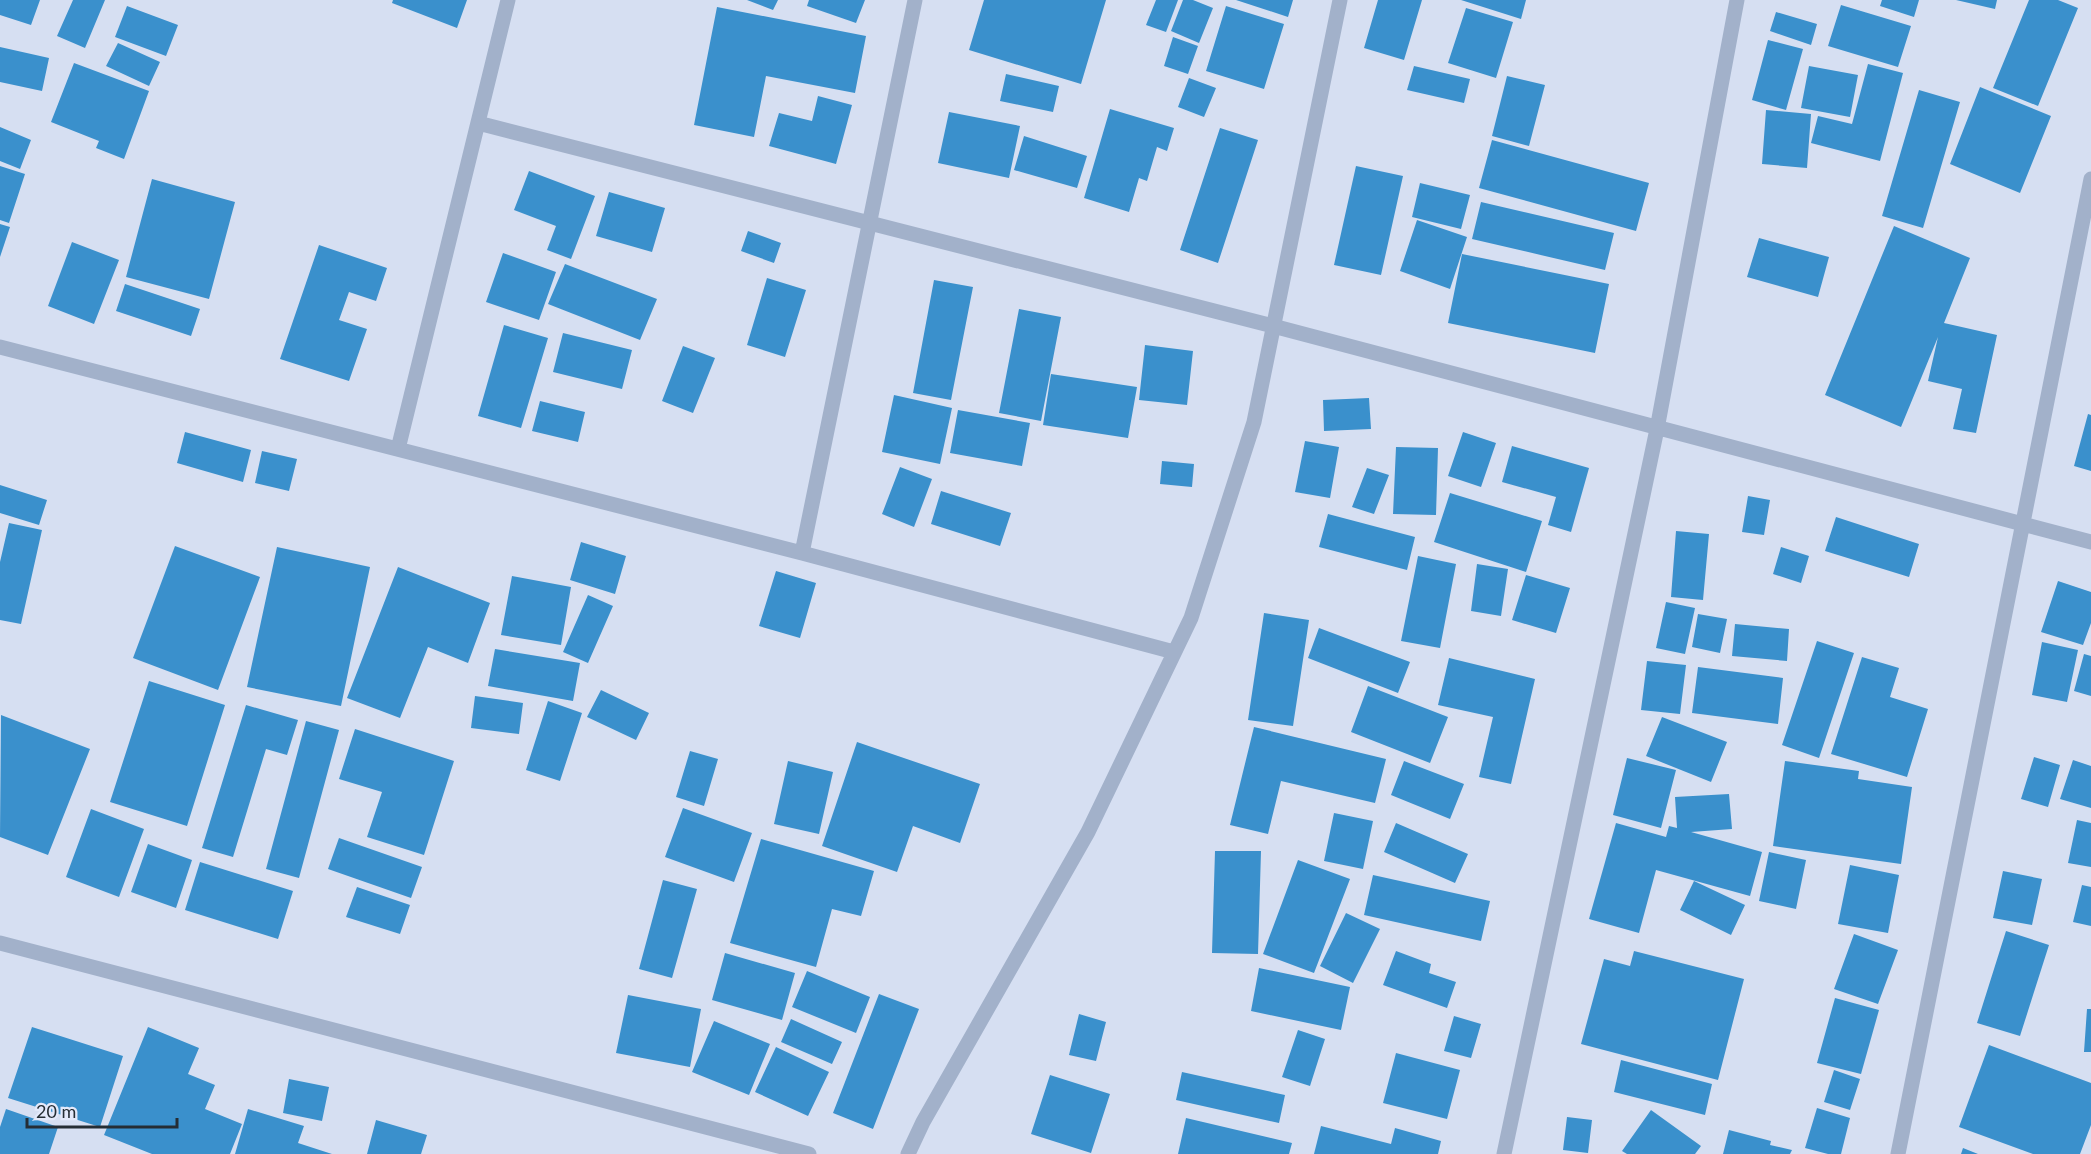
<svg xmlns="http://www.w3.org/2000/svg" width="2091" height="1154" font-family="Lato,sans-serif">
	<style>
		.building { fill: #3a90cc }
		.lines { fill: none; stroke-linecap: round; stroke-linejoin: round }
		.street { stroke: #a2b1ca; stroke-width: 15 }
	</style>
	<rect width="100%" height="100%" fill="#d6dff2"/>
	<path class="building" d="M 0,0 L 40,0 L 31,25 L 0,15 Z
		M 73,0 L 105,0 L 85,48 L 57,36 Z
		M 393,0 L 467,0 L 457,28 L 392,3 Z
		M 747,0 L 778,0 L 773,10 Z
		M 809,0 L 865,0 L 856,23 L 807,6 Z
		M 984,0 L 1106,0 L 1081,84 L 969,50 Z
		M 1156,0 L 1178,0 L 1166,32 L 1146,25 Z
		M 1183,0 L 1193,0 L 1213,8 L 1199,43 L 1171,31 Z
		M 1236,0 L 1293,0 L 1288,17 Z
		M 1378,0 L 1422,0 L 1404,60 L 1364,48 Z
		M 1461,0 L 1526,0 L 1521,19 Z
		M 1882,0 L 1919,0 L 1914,17 L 1880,6 Z
		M 1956,0 L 1997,0 L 1995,9 Z
		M 2029,0 L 2058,0 L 2078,8 L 2038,106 L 1993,88 Z
		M 1841,5 L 1911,26 L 1898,67 L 1828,46 Z
		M 127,6 L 178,25 L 166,56 L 115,37 Z
		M 1226,6 L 1284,24 L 1264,89 L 1206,71 Z
		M 717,7 L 866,36 L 855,93 L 766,76 L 754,137 L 694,125 Z
		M 1466,8 L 1513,22 L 1496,78 L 1448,63 Z
		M 1776,12 L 1817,24 L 1811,45 L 1770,31 Z
		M 1173,37 L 1198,46 L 1188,74 L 1164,66 Z
		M 1768,40 L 1803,49 L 1786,110 L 1752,100 Z
		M 118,43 L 160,62 L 149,86 L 106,66 Z
		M 0,47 L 49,58 L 42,91 L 0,82 Z
		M 74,63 L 149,91 L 124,159 L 96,148 L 99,141 L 51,122 Z
		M 1868,64 L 1903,73 L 1880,161 L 1811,143 L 1818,116 L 1852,124 Z
		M 1414,66 L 1470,79 L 1464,103 L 1407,90 Z
		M 1809,66 L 1858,75 L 1850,117 L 1801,108 Z
		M 1006,74 L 1059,86 L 1053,112 L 1000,101 Z
		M 1507,76 L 1545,85 L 1529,146 L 1492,136 Z
		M 1189,78 L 1216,88 L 1204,117 L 1178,107 Z
		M 1980,87 L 2051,116 L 2020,193 L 1950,164 Z
		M 1919,90 L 1960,102 L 1923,228 L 1882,216 Z
		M 818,96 L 852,105 L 836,164 L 769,146 L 779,113 L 812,121 Z
		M 1110,109 L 1174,128 L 1167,151 L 1157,147 L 1147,181 L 1139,178 L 1129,212 L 1084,198 Z
		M 1766,110 L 1811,114 L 1807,168 L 1762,164 Z
		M 949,112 L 1020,126 L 1009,178 L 938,163 Z
		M 0,127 L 31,140 L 20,169 L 0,161 Z
		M 1220,128 L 1258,140 L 1218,263 L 1180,250 Z
		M 1024,136 L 1087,156 L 1077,188 L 1014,170 Z
		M 1492,140 L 1649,183 L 1636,231 L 1479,188 Z
		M 0,166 L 25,174 L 9,223 L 0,220 Z
		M 1356,166 L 1403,176 L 1381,275 L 1334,265 Z
		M 529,171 L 595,196 L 571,259 L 547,250 L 556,226 L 514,210 Z
		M 152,179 L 235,202 L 209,299 L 126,277 Z
		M 1420,183 L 1470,195 L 1461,229 L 1412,217 Z
		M 609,192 L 665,208 L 652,252 L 596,236 Z
		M 1481,202 L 1614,233 L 1605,270 L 1472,239 Z
		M 1417,220 L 1467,237 L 1450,289 L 1400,271 Z
		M 0,224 L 10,227 L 0,257 Z
		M 1894,226 L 1970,258 L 1944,323 L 1997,335 L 1976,433 L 1953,429 L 1962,389 L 1928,381 L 1938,337 L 1901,427 L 1825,395 Z
		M 748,231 L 781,243 L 774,263 L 741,251 Z
		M 1759,238 L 1829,257 L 1818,297 L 1747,277 Z
		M 72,242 L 119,260 L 94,324 L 48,306 Z
		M 319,245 L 387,268 L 376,301 L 349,292 L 339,320 L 367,329 L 349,381 L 280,359 Z
		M 503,253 L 556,272 L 539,320 L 486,302 Z
		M 1462,254 L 1609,284 L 1595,353 L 1448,323 Z
		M 565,264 L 657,299 L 640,340 L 548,304 Z
		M 767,278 L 806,290 L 785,357 L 747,345 Z
		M 934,280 L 973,287 L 951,400 L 913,393 Z
		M 125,284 L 200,309 L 191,336 L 116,311 Z
		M 1019,309 L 1061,317 L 1041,421 L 999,413 Z
		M 504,325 L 548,338 L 521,428 L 478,416 Z
		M 563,333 L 632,350 L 622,389 L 553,372 Z
		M 1145,345 L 1193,351 L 1187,405 L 1139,400 Z
		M 683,346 L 715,358 L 693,413 L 662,401 Z
		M 1051,374 L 1137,387 L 1128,438 L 1043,425 Z
		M 894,395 L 952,408 L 940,464 L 882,452 Z
		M 1369,398 L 1371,429 L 1324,431 L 1323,400 Z
		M 540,401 L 585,412 L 578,442 L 532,431 Z
		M 958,410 L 1030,423 L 1022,466 L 950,453 Z
		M 2088,414 L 2091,415 L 2091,471 L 2074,466 Z
		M 185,432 L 251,450 L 243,482 L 177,463 Z
		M 1463,432 L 1496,443 L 1481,487 L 1448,476 Z
		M 1305,441 L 1339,447 L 1330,498 L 1295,492 Z
		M 1512,446 L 1589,468 L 1571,532 L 1548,525 L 1556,497 L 1502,482 Z
		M 1396,447 L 1438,448 L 1436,515 L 1393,514 Z
		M 262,451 L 297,459 L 289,491 L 255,483 Z
		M 1162,461 L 1194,464 L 1192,487 L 1160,484 Z
		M 900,467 L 932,479 L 914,527 L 882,514 Z
		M 1367,468 L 1389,475 L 1374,514 L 1352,507 Z
		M 0,485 L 47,500 L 39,525 L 0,513 Z
		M 941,491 L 1011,513 L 1000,546 L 931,524 Z
		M 1450,493 L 1542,521 L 1526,572 L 1434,542 Z
		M 1748,496 L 1770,500 L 1764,535 L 1742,532 Z
		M 1328,514 L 1415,537 L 1407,570 L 1319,547 Z
		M 1836,517 L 1919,544 L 1909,577 L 1825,551 Z
		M 9,523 L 42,530 L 21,624 L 0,620 L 0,562 Z
		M 1676,531 L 1709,534 L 1703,600 L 1671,597 Z
		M 581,542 L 626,556 L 615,594 L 570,580 Z
		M 175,546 L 260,577 L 218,690 L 133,658 Z
		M 277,547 L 370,567 L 341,706 L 247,687 Z
		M 1781,547 L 1809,556 L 1801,583 L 1773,574 Z
		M 1418,556 L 1456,564 L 1440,648 L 1401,641 Z
		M 1477,564 L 1508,569 L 1501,616 L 1471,611 Z
		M 398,567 L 490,603 L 468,663 L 428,647 L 400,718 L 347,698 Z
		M 776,571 L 816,583 L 800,638 L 759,626 Z
		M 1526,575 L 1570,588 L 1556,633 L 1512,620 Z
		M 512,576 L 571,587 L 561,645 L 501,635 Z
		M 2058,581 L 2091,592 L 2091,623 L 2083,645 L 2041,632 Z
		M 588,595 L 613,606 L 588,663 L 563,652 Z
		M 1666,602 L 1695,608 L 1685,654 L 1656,648 Z
		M 1264,613 L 1309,620 L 1293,726 L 1248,720 Z
		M 1698,614 L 1727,619 L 1720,653 L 1692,647 Z
		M 1735,624 L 1789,629 L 1787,661 L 1732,656 Z
		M 1319,628 L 1410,662 L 1398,693 L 1308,658 Z
		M 1817,641 L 1854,653 L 1819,758 L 1782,745 Z
		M 2042,642 L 2078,650 L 2067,702 L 2032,695 Z
		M 495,649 L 580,663 L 573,701 L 488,686 Z
		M 2084,654 L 2091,656 L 2091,696 L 2074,691 Z
		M 1862,657 L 1899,668 L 1890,697 L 1928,709 L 1907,777 L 1831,754 Z
		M 1449,658 L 1535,679 L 1511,784 L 1479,777 L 1493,717 L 1438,705 Z
		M 1647,661 L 1686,665 L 1680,714 L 1641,710 Z
		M 1698,667 L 1783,678 L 1778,724 L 1692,713 Z
		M 149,681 L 225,705 L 187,826 L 110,802 Z
		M 1368,686 L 1448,717 L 1430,763 L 1351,732 Z
		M 601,690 L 649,713 L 636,740 L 587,717 Z
		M 475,696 L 523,703 L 519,734 L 471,728 Z
		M 548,701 L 582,713 L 560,781 L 526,770 Z
		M 246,705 L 298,720 L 287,755 L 266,749 L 233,857 L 202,848 Z
		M 1,715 L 90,749 L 48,855 L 0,837 Z
		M 1662,717 L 1727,742 L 1711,782 L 1646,756 Z
		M 306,721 L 339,730 L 299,878 L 266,869 Z
		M 1254,727 L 1386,759 L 1375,803 L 1281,781 L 1268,834 L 1230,825 Z
		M 355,729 L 454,761 L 424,855 L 367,837 L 382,792 L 339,779 Z
		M 857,742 L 980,784 L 960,843 L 913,826 L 897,872 L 822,846 Z
		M 690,751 L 718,759 L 704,806 L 676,797 Z
		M 2034,757 L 2060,765 L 2048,807 L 2021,799 Z
		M 1627,758 L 1676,770 L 1661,828 L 1613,815 Z
		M 2073,760 L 2091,766 L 2091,808 L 2060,799 Z
		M 788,761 L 833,772 L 819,834 L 774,824 Z
		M 1404,761 L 1464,784 L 1450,819 L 1391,795 Z
		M 1785,761 L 1859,771 L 1858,779 L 1912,787 L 1901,864 L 1773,846 Z
		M 1729,794 L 1732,829 L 1691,832 L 1762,852 L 1750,896 L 1656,870 L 1639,933 L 1589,919 L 1616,823 L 1666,837 L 1669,826 L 1677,828 L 1675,797 Z
		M 683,808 L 752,833 L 734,882 L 665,857 Z
		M 91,809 L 144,829 L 119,897 L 66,877 Z
		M 1334,813 L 1373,821 L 1363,869 L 1324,861 Z
		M 2077,820 L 2091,823 L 2091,867 L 2068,863 Z
		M 1396,823 L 1468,854 L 1455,883 L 1384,852 Z
		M 339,838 L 422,867 L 411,898 L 328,869 Z
		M 761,839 L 874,871 L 861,916 L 832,909 L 816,967 L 730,943 Z
		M 148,844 L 192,860 L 176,908 L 131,892 Z
		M 1215,851 L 1261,851 L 1258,954 L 1212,953 Z
		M 1769,852 L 1806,860 L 1796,909 L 1759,901 Z
		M 1298,860 L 1350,879 L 1314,973 L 1263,954 Z
		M 200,862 L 293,891 L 278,939 L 185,910 Z
		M 1850,865 L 1899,875 L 1888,933 L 1838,924 Z
		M 2003,871 L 2042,879 L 2032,925 L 1993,918 Z
		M 1373,875 L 1490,901 L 1481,941 L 1364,915 Z
		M 663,880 L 697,889 L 672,978 L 639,969 Z
		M 1694,881 L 1745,905 L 1731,935 L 1680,910 Z
		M 2082,885 L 2091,887 L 2091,926 L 2073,922 Z
		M 357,887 L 410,905 L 400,934 L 346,917 Z
		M 1346,913 L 1380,929 L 1353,983 L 1320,966 Z
		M 2006,931 L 2049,945 L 2020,1036 L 1977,1023 Z
		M 1854,934 L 1898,950 L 1878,1004 L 1834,989 Z
		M 1396,951 L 1431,964 L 1429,973 L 1456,982 L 1447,1008 L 1383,985 Z
		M 1634,951 L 1744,979 L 1718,1080 L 1581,1044 L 1604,959 L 1630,966 Z
		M 725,953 L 795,973 L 782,1020 L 712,1000 Z
		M 1259,968 L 1350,987 L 1341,1030 L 1251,1011 Z
		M 807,971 L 870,997 L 856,1033 L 792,1007 Z
		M 879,994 L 919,1009 L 873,1129 L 833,1113 Z
		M 628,995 L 701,1009 L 690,1067 L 616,1053 Z
		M 1835,998 L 1879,1010 L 1861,1074 L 1817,1063 Z
		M 2087,1009 L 2091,1009 L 2091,1052 L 2084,1052 Z
		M 1079,1014 L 1106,1022 L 1096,1061 L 1069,1055 Z
		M 1454,1016 L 1481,1024 L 1471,1058 L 1444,1051 Z
		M 791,1019 L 842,1042 L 832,1064 L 781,1042 Z
		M 714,1021 L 770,1044 L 749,1095 L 692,1072 Z
		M 32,1027 L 123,1056 L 100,1127 L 8,1098 Z
		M 148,1027 L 199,1048 L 188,1074 L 215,1085 L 205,1109 L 242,1124 L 230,1154 L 152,1154 L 104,1135 Z
		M 1298,1030 L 1325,1039 L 1310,1086 L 1282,1077 Z
		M 1989,1045 L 2091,1083 L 2091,1125 L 2080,1154 L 2033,1154 L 1959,1127 Z
		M 776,1047 L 829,1072 L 808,1116 L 755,1092 Z
		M 1396,1053 L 1460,1070 L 1447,1119 L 1383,1103 Z
		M 1621,1060 L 1712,1084 L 1705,1115 L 1614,1092 Z
		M 1834,1070 L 1860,1079 L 1850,1110 L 1824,1102 Z
		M 1182,1072 L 1285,1095 L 1279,1123 L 1176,1100 Z
		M 1050,1075 L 1110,1094 L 1091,1153 L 1031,1134 Z
		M 289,1079 L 329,1087 L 322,1121 L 283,1113 Z
		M 1817,1108 L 1850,1118 L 1841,1154 L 1828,1154 L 1805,1148 Z
		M 6,1109 L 58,1127 L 49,1154 L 0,1154 L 0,1127 Z
		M 248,1109 L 304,1126 L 298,1143 L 332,1154 L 235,1154 Z
		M 1651,1110 L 1701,1146 L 1695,1154 L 1627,1154 L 1622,1151 Z
		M 1567,1117 L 1592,1120 L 1588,1153 L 1563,1150 Z
		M 1186,1118 L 1292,1143 L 1289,1154 L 1178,1154 Z
		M 376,1120 L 427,1135 L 421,1154 L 367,1154 Z
		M 1321,1126 L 1391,1144 L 1395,1128 L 1441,1141 L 1438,1154 L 1314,1154 Z
		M 1729,1130 L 1771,1141 L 1770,1145 L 1792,1150 L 1790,1154 L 1723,1154 Z
		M 1963,1148 L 1978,1154 L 1961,1154 Z"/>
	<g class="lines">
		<path class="street" d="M 478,123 L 1273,326 L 2091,542
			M 0,347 L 802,553 L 1174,652
			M 398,449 L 508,0
			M 802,553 L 915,0
			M 0,943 L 809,1154
			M 908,1154 L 923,1122 L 1088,832 L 1191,618 L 1254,422 L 1340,0
			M 1504,1154 L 1657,429 L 1737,0
			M 1898,1154 L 2091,179"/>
	</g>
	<path d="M27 1118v9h150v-9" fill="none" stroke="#252d34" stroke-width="3"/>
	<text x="36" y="1118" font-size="18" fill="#252d34" stroke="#e3e9fa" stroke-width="4.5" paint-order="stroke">20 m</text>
</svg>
